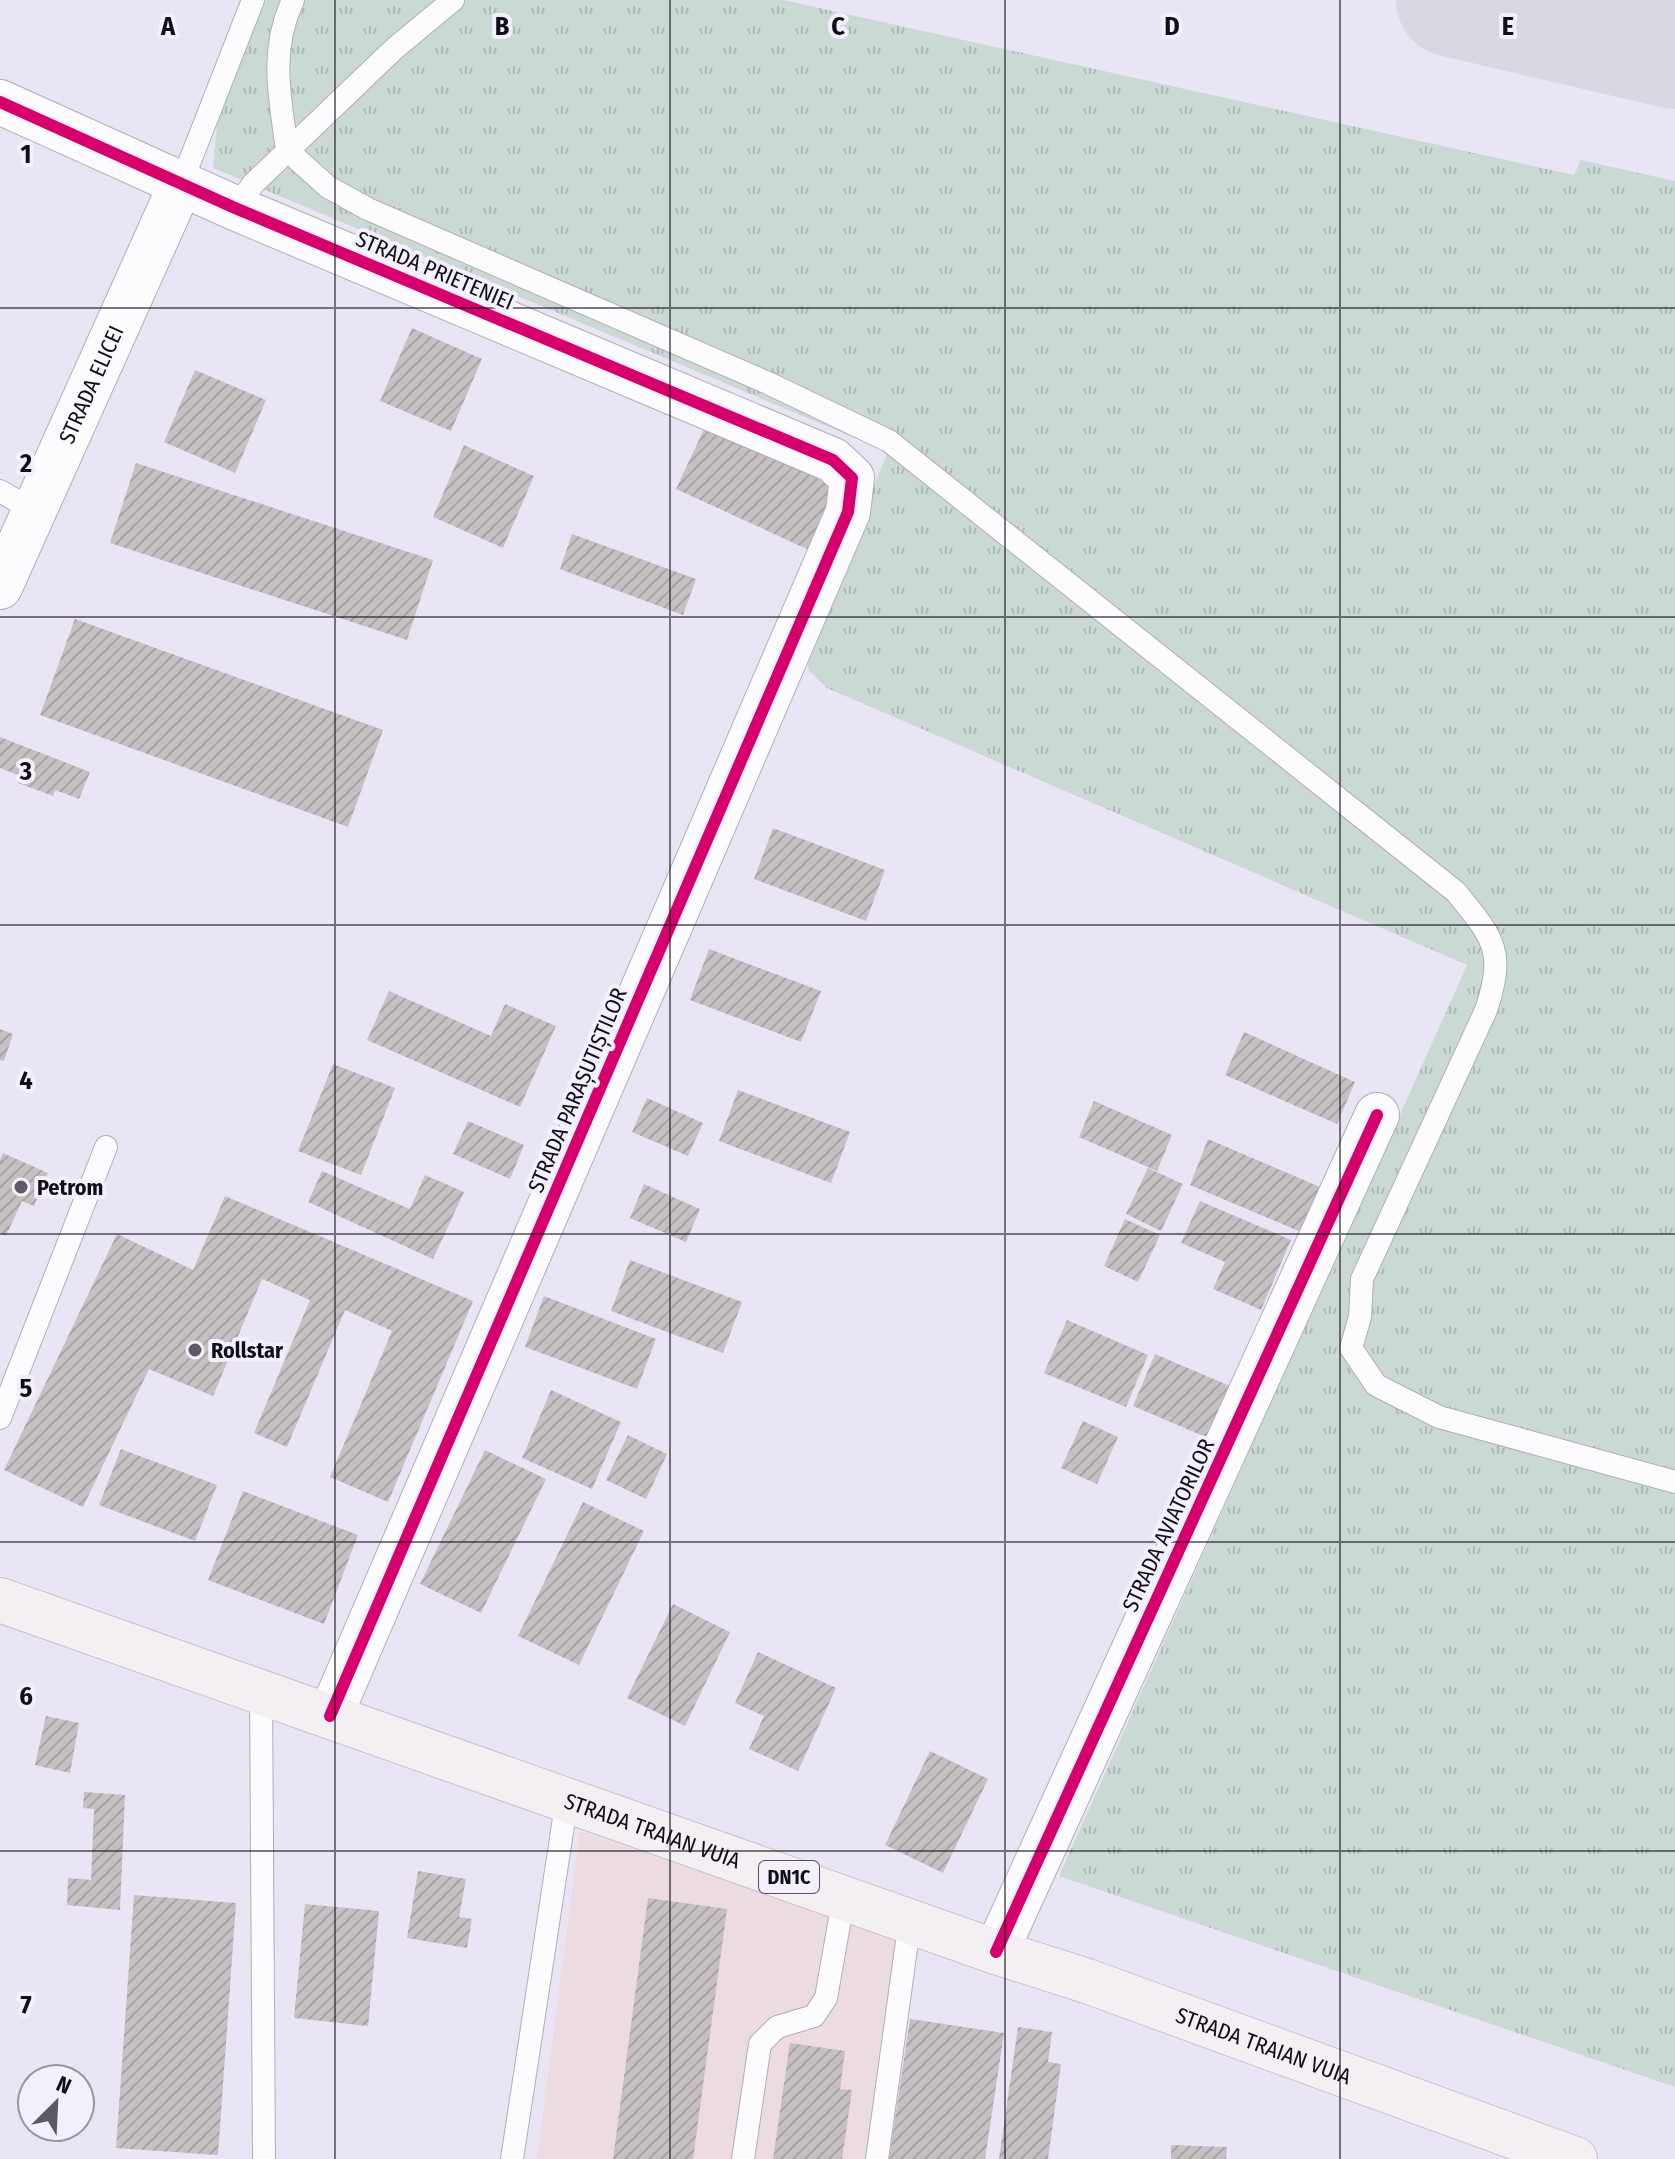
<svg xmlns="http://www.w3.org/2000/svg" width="1675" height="2159" font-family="'Fira Sans Condensed',sans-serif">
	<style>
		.industrial { fill: #ecdbe1 }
		.grass { fill: url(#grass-tufts) }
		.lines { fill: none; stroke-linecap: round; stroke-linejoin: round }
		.taxiway { stroke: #dad7e2; stroke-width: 114 }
		.building { fill: url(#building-hatch) }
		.lane-casing { stroke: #b1adba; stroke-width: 24 }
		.street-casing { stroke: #b1adba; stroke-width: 46 }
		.primary-casing { stroke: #c8c5cd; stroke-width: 46 }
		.lane { stroke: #fcfbfe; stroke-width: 22 }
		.street { stroke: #fcfbfe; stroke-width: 44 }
		.primary { stroke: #f4eff2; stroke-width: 44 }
		.cycleway-casing { stroke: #f3effb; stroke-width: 17 }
		.cycleway { stroke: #d6006c; stroke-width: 12 }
		.grid { fill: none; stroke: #110e17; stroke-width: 2; stroke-opacity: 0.55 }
		.poi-dot { fill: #5d5965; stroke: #f3effb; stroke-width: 3 }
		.labels { text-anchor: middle; stroke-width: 8; stroke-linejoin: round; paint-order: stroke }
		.shield { fill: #f3effb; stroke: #55525b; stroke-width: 2 }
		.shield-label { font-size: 20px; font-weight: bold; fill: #110e17 }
		.street-label { font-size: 22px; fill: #110e17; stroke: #f3effb }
		.poi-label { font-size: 22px; font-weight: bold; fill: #110e17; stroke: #f3effb; text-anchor: start }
		.grid-label { font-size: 26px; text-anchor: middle; font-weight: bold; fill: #110e17; stroke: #f3effb; stroke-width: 8; stroke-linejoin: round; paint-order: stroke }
	</style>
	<defs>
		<pattern id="grass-tufts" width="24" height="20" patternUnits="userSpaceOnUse" patternTransform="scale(2)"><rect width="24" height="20" fill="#cbd9d4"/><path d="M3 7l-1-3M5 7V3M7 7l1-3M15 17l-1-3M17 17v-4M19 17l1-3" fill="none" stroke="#adb9b5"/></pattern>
		<pattern id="building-hatch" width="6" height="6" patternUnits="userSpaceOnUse" patternTransform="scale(2)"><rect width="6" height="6" fill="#c6c0c3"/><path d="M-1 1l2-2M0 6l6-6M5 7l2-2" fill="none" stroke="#a9a4a7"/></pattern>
	</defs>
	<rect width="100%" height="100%" fill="#eae5f5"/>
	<path class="industrial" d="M 580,1831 L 907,1943 L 876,2159 L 537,2159 Z"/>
	<path class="grass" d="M 266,0 L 783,0 L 1574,175 L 1581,160 L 1675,181 L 1675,2087 L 1059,1876 L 1467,965 L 827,688 L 809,671 L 806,649 L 888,452 L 213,168 L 219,103 Z"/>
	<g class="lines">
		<path class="taxiway" d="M 1453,0 L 1675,52"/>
	</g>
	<path class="building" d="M 412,328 L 482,359 L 451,431 L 380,401 Z
		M 195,370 L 266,400 L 235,473 L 164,442 Z
		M 705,427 L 838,488 L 809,550 L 676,489 Z
		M 464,445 L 534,476 L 503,548 L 433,517 Z
		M 136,463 L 433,560 L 407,640 L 110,543 Z
		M 572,534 L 696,579 L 683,615 L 560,569 Z
		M 75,619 L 383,730 L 348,827 L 40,715 Z
		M 0,737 L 90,772 L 79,799 L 55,790 L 53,796 L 18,783 L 20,776 L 0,768 Z
		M 773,828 L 885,870 L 866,921 L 754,879 Z
		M 709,949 L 821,991 L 801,1042 L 690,1000 Z
		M 389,991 L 491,1036 L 505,1004 L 556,1026 L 520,1107 L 367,1040 Z
		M 0,1029 L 13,1034 L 4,1061 L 0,1060 Z
		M 1244,1032 L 1355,1082 L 1337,1124 L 1225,1075 Z
		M 333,1064 L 395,1088 L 361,1175 L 298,1151 Z
		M 738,1090 L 850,1132 L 831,1183 L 719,1141 Z
		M 647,1098 L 703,1123 L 688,1156 L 632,1132 Z
		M 1094,1101 L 1172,1135 L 1157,1171 L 1079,1137 Z
		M 468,1121 L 524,1145 L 510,1179 L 453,1154 Z
		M 1208,1139 L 1320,1187 L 1301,1232 L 1190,1185 Z
		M 3,1153 L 48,1173 L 34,1206 L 22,1201 L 6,1236 L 0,1233 L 0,1160 Z
		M 1148,1168 L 1183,1184 L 1161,1231 L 1126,1214 Z
		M 322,1171 L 410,1209 L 425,1175 L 464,1192 L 433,1259 L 308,1202 Z
		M 644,1184 L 700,1209 L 686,1242 L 630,1218 Z
		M 225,1196 L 473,1301 L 388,1502 L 330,1477 L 392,1331 L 345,1310 L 287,1447 L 254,1433 L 310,1300 L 262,1279 L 213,1396 L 149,1369 L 83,1507 L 4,1470 L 117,1234 L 193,1270 Z
		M 1200,1201 L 1291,1240 L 1261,1310 L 1213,1289 L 1225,1262 L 1181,1243 Z
		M 1125,1219 L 1160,1235 L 1138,1282 L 1104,1266 Z
		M 630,1260 L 742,1302 L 723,1353 L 611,1311 Z
		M 544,1296 L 656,1339 L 637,1389 L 525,1347 Z
		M 1067,1320 L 1148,1355 L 1126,1407 L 1044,1373 Z
		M 1155,1354 L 1237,1389 L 1215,1441 L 1133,1406 Z
		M 551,1390 L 621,1422 L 592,1489 L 522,1458 Z
		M 1083,1421 L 1118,1437 L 1097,1484 L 1061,1468 Z
		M 628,1435 L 667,1454 L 646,1499 L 606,1480 Z
		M 121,1449 L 217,1485 L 195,1541 L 99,1505 Z
		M 485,1450 L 546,1479 L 481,1613 L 420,1584 Z
		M 243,1491 L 358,1535 L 324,1624 L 208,1580 Z
		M 583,1502 L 644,1531 L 579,1665 L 518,1636 Z
		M 673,1604 L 730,1632 L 685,1726 L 627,1698 Z
		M 758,1652 L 836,1688 L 798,1771 L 749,1749 L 764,1716 L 735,1703 Z
		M 46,1716 L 79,1723 L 70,1773 L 35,1765 Z
		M 930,1751 L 988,1779 L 943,1873 L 885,1845 Z
		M 84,1792 L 125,1795 L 120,1910 L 67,1905 L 68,1878 L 91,1880 L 94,1809 L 83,1808 Z
		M 418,1871 L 466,1879 L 459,1917 L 472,1919 L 467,1948 L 407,1938 Z
		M 134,1895 L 236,1903 L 218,2155 L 116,2148 Z
		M 648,1898 L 727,1909 L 693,2159 L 613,2159 Z
		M 305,1904 L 379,1911 L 368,2026 L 294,2018 Z
		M 910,2019 L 1004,2033 L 985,2159 L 889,2159 Z
		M 1018,2027 L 1052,2032 L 1048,2062 L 1061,2064 L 1048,2159 L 999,2159 Z
		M 790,2043 L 845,2051 L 840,2089 L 852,2090 L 842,2159 L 773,2159 Z
		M 1171,2145 L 1227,2147 L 1226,2159 L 1171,2159 Z"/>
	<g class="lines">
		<g class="lane-casing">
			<path id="lane" d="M 293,0 C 269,51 280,97 287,150 L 328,187 L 368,209 L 768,383 L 889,441 L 1456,892 C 1493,938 1506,950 1486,1010 L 1362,1279 L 1360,1317 L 1351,1348 L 1376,1385 L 1439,1417 L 1675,1482
				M 181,184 L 253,0
				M 235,208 L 254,183 L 394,49 L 453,0
				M 0,491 L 34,511
				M 0,1418 L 106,1147
				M 261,1691 L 264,2159
				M 512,2159 L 567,1799
				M 743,2159 L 760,2044 L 777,2027 L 814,2016 L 826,1998 L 844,1896
				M 877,2159 L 910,1920"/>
		</g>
		<g class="street-casing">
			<g id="street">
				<path d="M 0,102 L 235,208 L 833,460 L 852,478 L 848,512 L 330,1716"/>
				<path id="s1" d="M 0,587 L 181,184"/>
				<path d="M 996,1952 L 1377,1115"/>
			</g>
		</g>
		<g class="primary-casing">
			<g id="primary">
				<path id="s2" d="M 0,1600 L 996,1952 L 1087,1981 L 1575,2159"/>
			</g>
		</g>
		<use href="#lane" class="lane"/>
		<use href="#street" class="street"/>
		<use href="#primary" class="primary"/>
		<g class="cycleway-casing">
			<path id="cycleway" d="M 0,102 L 235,208 L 833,460 L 852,478 L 848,512 L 330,1716
				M 996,1952 L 1377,1115"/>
		</g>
		<use href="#cycleway" class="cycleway"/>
	</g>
	<path class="grid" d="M 335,0 L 335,2159M 670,0 L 670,2159M 1005,0 L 1005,2159M 1340,0 L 1340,2159M 0,308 L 1675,308M 0,617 L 1675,617M 0,925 L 1675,925M 0,1234 L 1675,1234M 0,1542 L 1675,1542M 0,1851 L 1675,1851"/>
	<g class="poi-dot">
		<circle cx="21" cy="1187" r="8"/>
		<circle cx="195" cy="1350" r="8"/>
	</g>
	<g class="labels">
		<rect class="shield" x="759" y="1861" width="60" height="32" rx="6"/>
		<g class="shield-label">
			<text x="789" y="1884">DN1C</text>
		</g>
		<g class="street-label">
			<text transform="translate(435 270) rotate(23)" y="8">STRADA PRIETENIEI</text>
			<text dy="8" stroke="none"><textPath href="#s1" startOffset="222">STRADA ELICEI</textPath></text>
			<text transform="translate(577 1090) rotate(-67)" y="8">STRADA PARAȘUTIȘTILOR</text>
			<text transform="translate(1168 1525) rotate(-65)" y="8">STRADA AVIATORILOR</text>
			<text dy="8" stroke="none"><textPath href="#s2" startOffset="692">STRADA TRAIAN VUIA</textPath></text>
			<text dy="8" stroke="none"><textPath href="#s2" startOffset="1340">STRADA TRAIAN VUIA</textPath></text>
		</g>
		<g class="poi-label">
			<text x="37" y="1195">Petrom</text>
			<text x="211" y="1358">Rollstar</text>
		</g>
	</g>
	<g class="grid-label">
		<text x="168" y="35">A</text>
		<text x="502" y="35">B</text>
		<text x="838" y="35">C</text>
		<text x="1172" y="35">D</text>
		<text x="1508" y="35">E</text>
		<text x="26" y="163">1</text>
		<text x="26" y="472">2</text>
		<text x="26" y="780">3</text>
		<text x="26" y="1089">4</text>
		<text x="26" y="1397">5</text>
		<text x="26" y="1705">6</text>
		<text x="26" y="2014">7</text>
	</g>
	<g transform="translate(56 2103) rotate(24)"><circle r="38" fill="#f3effb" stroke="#9995a0" stroke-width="2"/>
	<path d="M0-6L14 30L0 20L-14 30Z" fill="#5d5965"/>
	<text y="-12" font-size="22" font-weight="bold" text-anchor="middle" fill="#110e17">N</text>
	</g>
</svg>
